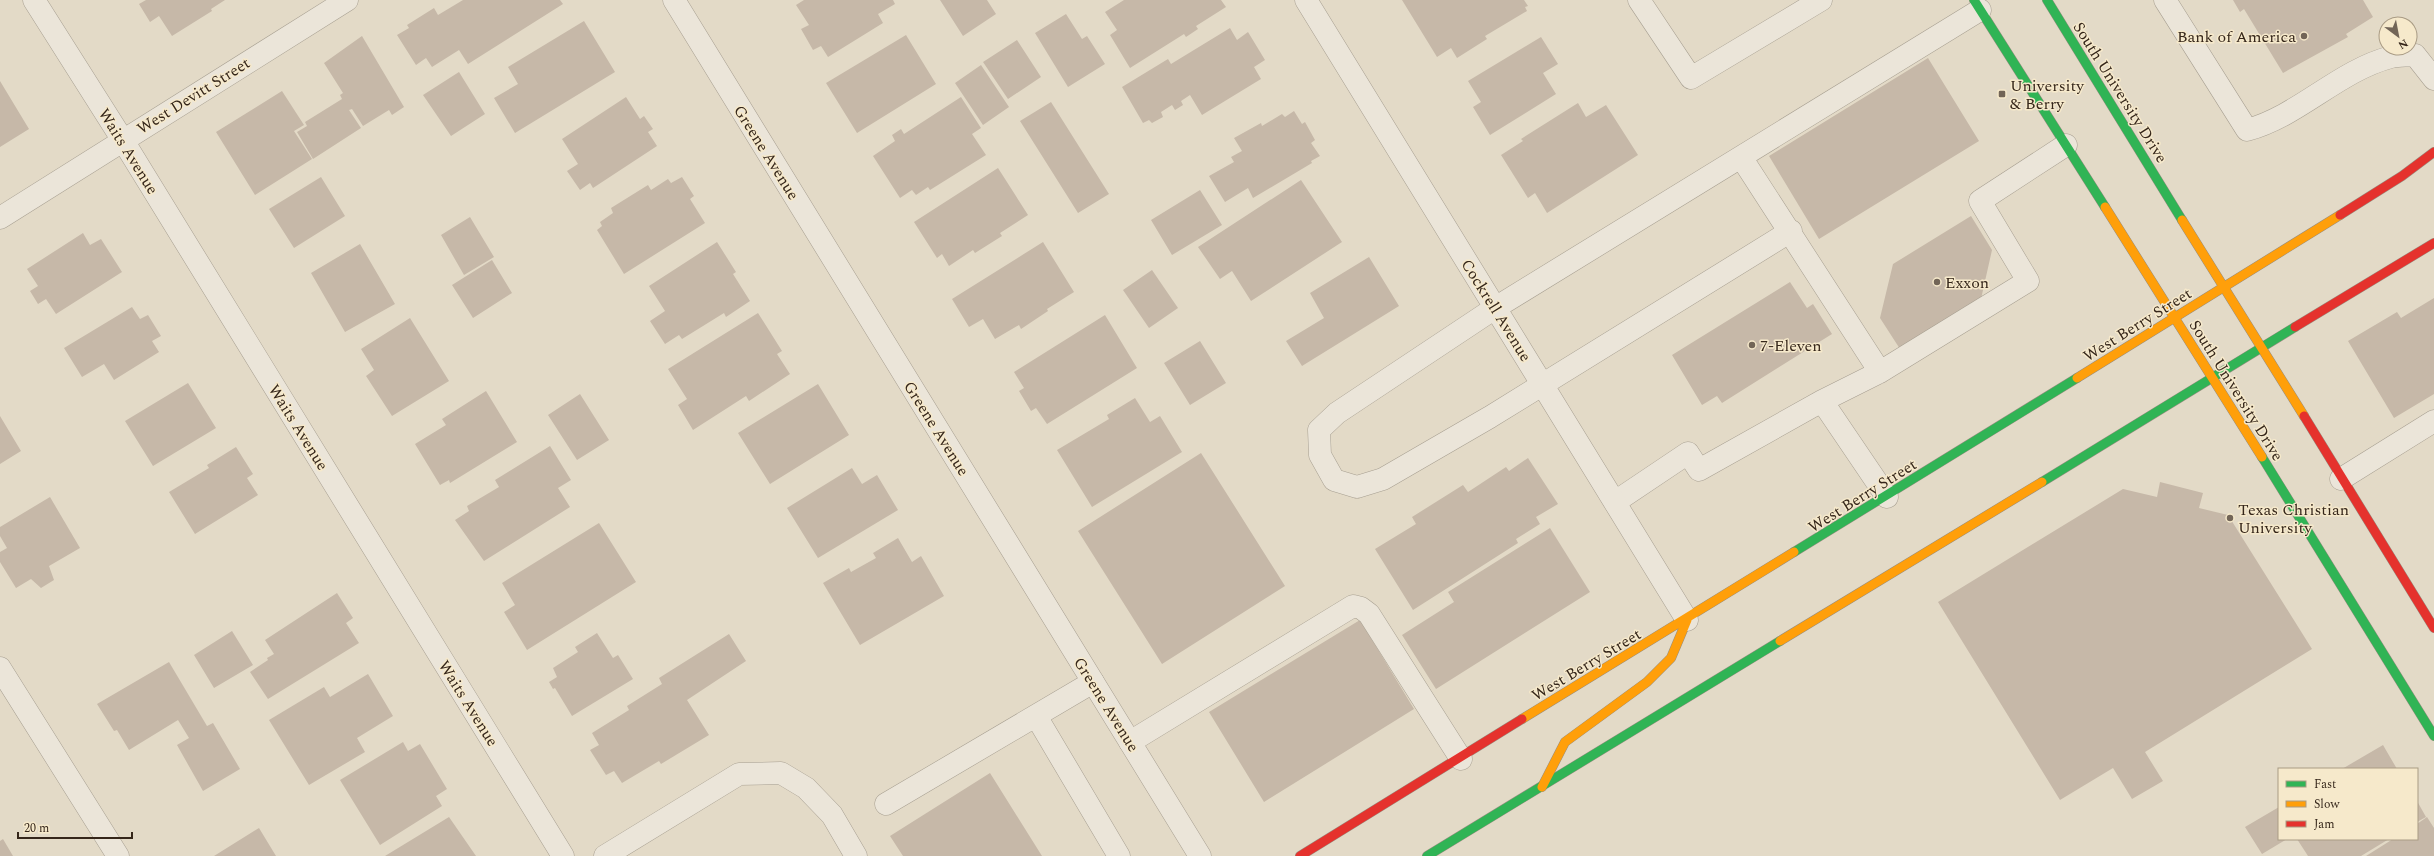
<svg xmlns="http://www.w3.org/2000/svg" width="2434" height="856" font-family="Spectral,serif">
	<style>
		.building { fill: #c6b8a8 }
		.lines { fill: none; stroke-linecap: round; stroke-linejoin: round }
		.lane-casing { stroke: #a79f91; stroke-width: 23 }
		.street-casing { stroke: #a79f91; stroke-width: 23 }
		.fast-casing { stroke: #978e81; stroke-width: 10 }
		.slow-casing { stroke: #978e81; stroke-width: 10 }
		.jam-casing { stroke: #978e81; stroke-width: 10 }
		.lane { stroke: #ebe5d9; stroke-width: 22 }
		.street { stroke: #ebe5d9; stroke-width: 22 }
		.fast { stroke: #30b455; stroke-width: 9 }
		.slow { stroke: #ff9f0a; stroke-width: 9 }
		.jam { stroke: #e5322d; stroke-width: 9 }
		.poi-dot { fill: #726557; stroke: #f6e9cb; stroke-width: 1.5 }
		.labels { text-anchor: middle; stroke-width: 3; stroke-linejoin: round; paint-order: stroke }
		.poi-label { font-size: 16px; fill: #35261a; stroke: #f6e9cb; text-anchor: start }
		.street-label { font-size: 16px; fill: #35261a; stroke: #f6e9cb }
	</style>
	<rect width="100%" height="100%" fill="#e3dac7"/>
	<path class="building" d="M 146,0 L 225,0 L 211,9 L 212,11 L 172,36 L 159,16 L 150,22 L 139,4 Z
		M 463,0 L 560,0 L 563,4 L 468,64 L 459,50 L 432,67 L 426,58 L 416,65 L 397,35 L 409,28 L 407,25 L 434,8 L 438,15 Z
		M 804,0 L 893,0 L 895,4 L 878,14 L 883,23 L 828,57 L 821,46 L 813,50 L 801,29 L 809,25 L 796,5 Z
		M 940,0 L 987,0 L 996,14 L 963,36 Z
		M 1124,0 L 1221,0 L 1226,7 L 1196,26 L 1198,29 L 1186,37 L 1184,34 L 1130,68 L 1110,35 L 1117,30 L 1105,12 Z
		M 1402,0 L 1524,0 L 1528,6 L 1525,7 L 1527,11 L 1485,36 L 1487,39 L 1457,58 L 1451,48 L 1437,57 Z
		M 2233,0 L 2363,0 L 2373,17 L 2346,34 L 2348,37 L 2283,73 L 2244,9 L 2240,12 Z
		M 1066,14 L 1082,39 L 1087,36 L 1105,64 L 1068,87 L 1035,33 Z
		M 584,21 L 615,72 L 515,133 L 494,98 L 518,84 L 508,67 Z
		M 1230,28 L 1237,40 L 1248,32 L 1265,60 L 1254,67 L 1261,79 L 1202,115 L 1190,95 L 1181,101 L 1183,105 L 1175,110 L 1172,105 L 1161,112 L 1163,117 L 1152,123 L 1149,120 L 1143,123 L 1122,87 L 1168,59 L 1171,64 Z
		M 906,35 L 936,84 L 857,133 L 826,83 Z
		M 362,36 L 404,107 L 392,115 L 389,110 L 363,126 L 352,109 L 349,110 L 361,128 L 313,159 L 297,132 L 307,126 L 305,122 L 342,99 L 340,95 L 343,93 L 324,63 Z
		M 1541,37 L 1558,64 L 1543,73 L 1556,94 L 1490,135 L 1473,107 L 1481,102 L 1468,81 Z
		M 1017,40 L 1041,77 L 1008,99 L 983,62 Z
		M 1928,58 L 1979,141 L 1819,239 L 1769,156 Z
		M 981,65 L 1009,107 L 983,125 L 955,83 Z
		M 459,72 L 485,114 L 451,136 L 423,95 Z
		M 0,81 L 29,129 L 0,147 Z
		M 282,91 L 304,125 L 294,131 L 312,159 L 255,195 L 216,132 Z
		M 626,97 L 640,119 L 644,116 L 653,129 L 648,132 L 657,146 L 593,188 L 590,183 L 580,190 L 567,171 L 578,164 L 562,139 Z
		M 961,97 L 981,128 L 972,134 L 986,155 L 930,190 L 928,187 L 916,195 L 912,190 L 900,198 L 873,156 L 895,141 L 892,135 L 901,129 L 904,134 Z
		M 1051,102 L 1109,194 L 1078,213 L 1020,121 Z
		M 1578,103 L 1586,117 L 1606,105 L 1638,155 L 1547,213 L 1535,193 L 1528,198 L 1501,155 L 1523,141 L 1521,139 Z
		M 1294,111 L 1302,124 L 1305,122 L 1315,140 L 1311,143 L 1320,156 L 1311,161 L 1312,163 L 1253,198 L 1248,188 L 1225,202 L 1209,176 L 1234,162 L 1231,157 L 1242,151 L 1234,138 L 1261,123 L 1262,126 L 1282,114 L 1285,117 Z
		M 998,168 L 1028,215 L 1000,233 L 1002,236 L 975,253 L 973,250 L 949,266 L 942,254 L 937,258 L 914,222 Z
		M 321,177 L 345,216 L 294,248 L 269,209 Z
		M 682,177 L 694,196 L 690,199 L 705,223 L 624,274 L 597,230 L 602,226 L 600,222 L 613,213 L 611,208 L 648,185 L 651,190 L 668,179 L 671,183 Z
		M 1301,180 L 1342,242 L 1251,301 L 1232,271 L 1220,279 L 1198,247 Z
		M 1200,190 L 1222,225 L 1172,255 L 1151,220 Z
		M 1971,216 L 1992,250 L 1981,299 L 1900,349 L 1880,318 L 1893,264 Z
		M 470,217 L 494,257 L 464,275 L 441,235 Z
		M 83,233 L 90,245 L 101,239 L 122,272 L 56,314 L 46,299 L 38,304 L 30,291 L 38,286 L 27,269 Z
		M 717,242 L 736,272 L 733,274 L 750,301 L 726,317 L 724,313 L 682,339 L 679,335 L 665,344 L 650,321 L 665,311 L 649,286 Z
		M 1043,242 L 1074,292 L 1047,309 L 1048,311 L 1021,329 L 1019,325 L 995,339 L 983,319 L 969,327 L 952,299 Z
		M 360,244 L 395,304 L 345,332 L 311,273 Z
		M 1369,257 L 1399,306 L 1302,366 L 1286,341 L 1324,318 L 1310,293 Z
		M 492,260 L 512,293 L 473,318 L 452,285 Z
		M 1152,270 L 1178,308 L 1149,328 L 1123,290 Z
		M 1790,282 L 1807,308 L 1813,304 L 1832,334 L 1722,403 L 1717,396 L 1702,405 L 1672,355 Z
		M 2434,298 L 2434,394 L 2394,418 L 2348,341 L 2397,312 L 2401,318 Z
		M 132,307 L 140,319 L 148,315 L 161,336 L 152,341 L 159,352 L 114,380 L 104,364 L 82,377 L 64,348 Z
		M 758,313 L 782,351 L 777,354 L 790,374 L 749,401 L 746,396 L 693,430 L 678,405 L 687,399 L 668,369 Z
		M 1105,315 L 1137,368 L 1047,424 L 1036,408 L 1031,411 L 1019,391 L 1024,388 L 1014,372 Z
		M 410,318 L 449,381 L 392,416 L 366,376 L 374,370 L 361,349 Z
		M 1200,341 L 1226,383 L 1190,405 L 1164,363 Z
		M 188,383 L 216,428 L 153,466 L 125,421 Z
		M 818,384 L 849,435 L 770,484 L 738,433 Z
		M 486,391 L 517,442 L 450,483 L 449,480 L 440,485 L 415,444 L 446,425 L 442,419 Z
		M 580,394 L 609,440 L 577,460 L 548,415 Z
		M 1135,398 L 1150,422 L 1160,416 L 1182,452 L 1092,507 L 1057,450 L 1109,419 L 1107,415 Z
		M 0,416 L 21,451 L 0,464 Z
		M 550,446 L 571,480 L 558,488 L 570,507 L 484,561 L 455,520 L 469,511 L 467,506 L 499,487 L 495,480 Z
		M 236,447 L 253,474 L 247,478 L 258,495 L 195,534 L 169,492 L 209,468 L 207,465 Z
		M 1201,453 L 1285,586 L 1162,664 L 1078,531 Z
		M 1528,458 L 1558,504 L 1536,517 L 1540,524 L 1516,539 L 1518,543 L 1413,610 L 1375,549 L 1416,524 L 1412,517 L 1463,485 L 1468,492 L 1506,467 L 1509,471 Z
		M 852,468 L 862,484 L 877,475 L 898,510 L 818,558 L 787,508 Z
		M 2160,482 L 2203,493 L 2199,508 L 2228,515 L 2312,649 L 2145,752 L 2163,781 L 2132,799 L 2113,768 L 2060,800 L 1938,602 L 2123,489 L 2157,497 Z
		M 50,497 L 80,548 L 49,566 L 54,580 L 41,588 L 31,579 L 16,588 L 0,562 L 0,552 L 7,548 L 0,536 L 0,527 Z
		M 599,523 L 636,582 L 527,650 L 504,612 L 515,605 L 502,583 Z
		M 1550,528 L 1590,592 L 1436,689 L 1402,635 L 1454,602 L 1448,592 Z
		M 898,538 L 912,562 L 921,556 L 944,596 L 860,645 L 823,583 L 849,568 L 851,572 L 876,558 L 873,553 Z
		M 337,593 L 353,618 L 346,623 L 359,643 L 268,699 L 250,672 L 268,660 L 267,658 L 274,654 L 265,640 Z
		M 1360,620 L 1414,709 L 1264,802 L 1209,712 Z
		M 232,631 L 253,665 L 214,688 L 194,655 Z
		M 597,633 L 613,658 L 618,655 L 633,679 L 572,716 L 555,688 L 553,689 L 549,682 L 557,677 L 553,668 L 578,652 L 575,647 Z
		M 729,634 L 746,661 L 687,700 L 709,735 L 661,764 L 659,761 L 622,783 L 614,771 L 606,775 L 590,750 L 599,745 L 592,733 L 629,710 L 627,706 L 662,684 L 659,678 Z
		M 169,662 L 207,726 L 213,723 L 240,769 L 203,791 L 177,745 L 189,738 L 178,720 L 129,750 L 117,730 L 114,731 L 97,704 Z
		M 368,674 L 393,716 L 357,738 L 365,752 L 309,785 L 269,720 L 324,687 L 330,697 Z
		M 403,742 L 408,751 L 420,744 L 447,789 L 436,796 L 442,806 L 380,845 L 340,780 Z
		M 2383,745 L 2397,769 L 2342,769 Z
		M 990,773 L 1042,856 L 903,856 L 890,836 Z
		M 2417,801 L 2426,817 L 2417,822 Z
		M 2279,807 L 2279,839 L 2287,839 L 2262,854 L 2245,827 Z
		M 449,817 L 476,856 L 385,856 Z
		M 2427,817 L 2434,828 L 2434,856 L 2366,856 L 2393,839 L 2417,839 L 2417,824 Z
		M 259,828 L 276,856 L 214,856 Z
		M 3,839 L 13,856 L 0,856 L 0,841 Z
		M 2297,839 L 2389,839 L 2361,856 L 2308,856 Z"/>
	<g class="lines">
		<g class="lane-casing">
			<path id="lane" d="M 1639,0 L 1691,78 L 1821,0
				M 2165,0 L 2247,130 C 2299,116 2338,71 2391,57 C 2398,55 2407,56 2415,55 L 2434,79
				M 1741,157 L 1880,372
				M 1791,231 L 1490,417 L 1383,479 L 1357,487 L 1334,480 L 1320,455 L 1319,430 L 1337,413 L 1495,308 L 1980,10
				M 2341,479 L 2434,421
				M 1887,497 L 1822,401 L 1880,372 L 2028,281 L 1980,201 L 2066,145
				M 1615,502 L 1688,453 L 1699,470 L 1822,401
				M 1036,716 L 1119,856
				M 1130,742 L 1353,606 L 1361,608 L 1369,614 L 1461,759
				M 886,804 L 1093,682
				M 605,856 L 739,774 L 781,773 L 806,788 L 832,815 L 856,856"/>
		</g>
		<g class="street-casing">
			<path id="street" d="M 34,0 L 122,139 L 563,856
				M 674,0 L 1200,856
				M 1306,0 L 1687,620
				M 0,218 L 347,0
				M 0,668 L 118,856"/>
		</g>
		<g class="fast-casing">
			<path id="fast" d="M 1974,0 L 2105,207
				M 2047,0 L 2182,220
				M 2262,457 L 2434,736
				M 2042,482 L 2295,327
				M 1794,552 L 2077,378
				M 1427,856 L 1780,641"/>
		</g>
		<g class="slow-casing">
			<path id="slow" d="M 2105,207 L 2262,457
				M 2182,220 L 2304,416
				M 2077,378 L 2340,215
				M 1780,641 L 2042,482
				M 1522,719 L 1794,552
				M 1542,787 L 1565,742 L 1647,682 L 1671,658 L 1687,620"/>
		</g>
		<g class="jam-casing">
			<path id="jam" d="M 2340,215 L 2402,176 L 2434,152
				M 2295,327 L 2434,243
				M 2304,416 L 2434,628
				M 1300,856 L 1522,719"/>
		</g>
		<use href="#lane" class="lane"/>
		<use href="#street" class="street"/>
		<use href="#fast" class="fast"/>
		<use href="#slow" class="slow"/>
		<use href="#jam" class="jam"/>
	</g>
	<g class="poi-dot">
		<circle cx="2304" cy="36" r="4"/>
		<rect x="1998" y="90" width="8" height="8" rx="2"/>
		<circle cx="1937" cy="282" r="4"/>
		<circle cx="1752" cy="345" r="4"/>
		<circle cx="2230" cy="518" r="4"/>
	</g>
	<g class="labels">
		<g class="poi-label">
			<text x="2296" y="42" text-anchor="end">Bank of America</text>
			<text x="2010" y="91">University<tspan x="2010" dy="18">&amp; Berry</tspan></text>
			<text x="1945" y="288">Exxon</text>
			<text x="1760" y="351">7-Eleven</text>
			<text x="2238" y="515">Texas Christian<tspan x="2238" dy="18">University</tspan></text>
		</g>
		<g class="street-label">
			<text transform="translate(2121 92) rotate(58)" y="6">South University Drive</text>
			<text transform="translate(193 95) rotate(-32)" y="6">West Devitt Street</text>
			<text transform="translate(129 151) rotate(58)" y="6">Waits Avenue</text>
			<text transform="translate(767 152) rotate(58)" y="6">Greene Avenue</text>
			<text transform="translate(1497 310) rotate(58)" y="6">Cockrell Avenue</text>
			<text transform="translate(2137 324) rotate(-32)" y="6">West Berry Street</text>
			<text transform="translate(2237 390) rotate(58)" y="6">South University Drive</text>
			<text transform="translate(299 427) rotate(58)" y="6">Waits Avenue</text>
			<text transform="translate(937 428) rotate(58)" y="6">Greene Avenue</text>
			<text transform="translate(1862 495) rotate(-32)" y="6">West Berry Street</text>
			<text transform="translate(1586 664) rotate(-31)" y="6">West Berry Street</text>
			<text transform="translate(469 703) rotate(58)" y="6">Waits Avenue</text>
			<text transform="translate(1107 704) rotate(58)" y="6">Greene Avenue</text>
		</g>
	</g>
	<rect x="2278" y="768" width="140" height="72" fill="#f6e9cb" stroke="#a99b84"/>
	<rect x="2286" y="781" width="20" height="6" fill="#30b455" stroke="#a99b84"/>
	<text x="2314" y="788" font-size="12" fill="#35261a">Fast</text>
	<rect x="2286" y="801" width="20" height="6" fill="#ff9f0a" stroke="#a99b84"/>
	<text x="2314" y="808" font-size="12" fill="#35261a">Slow</text>
	<rect x="2286" y="821" width="20" height="6" fill="#e5322d" stroke="#a99b84"/>
	<text x="2314" y="828" font-size="12" fill="#35261a">Jam</text>
	<g transform="translate(2398 36) rotate(148)"><circle r="19" fill="#f6e9cb" stroke="#a99b84"/>
	<path d="M0-3L7 15L0 10L-7 15Z" fill="#726557"/>
	<text y="-6" font-size="11" font-weight="bold" text-anchor="middle" fill="#35261a">N</text>
	</g>
	<path d="M18 832v6h114v-6" fill="none" stroke="#35261a" stroke-width="2"/>
	<text x="24" y="832" font-size="12" fill="#35261a" stroke="#f6e9cb" stroke-width="3" paint-order="stroke">20 m</text>
</svg>
